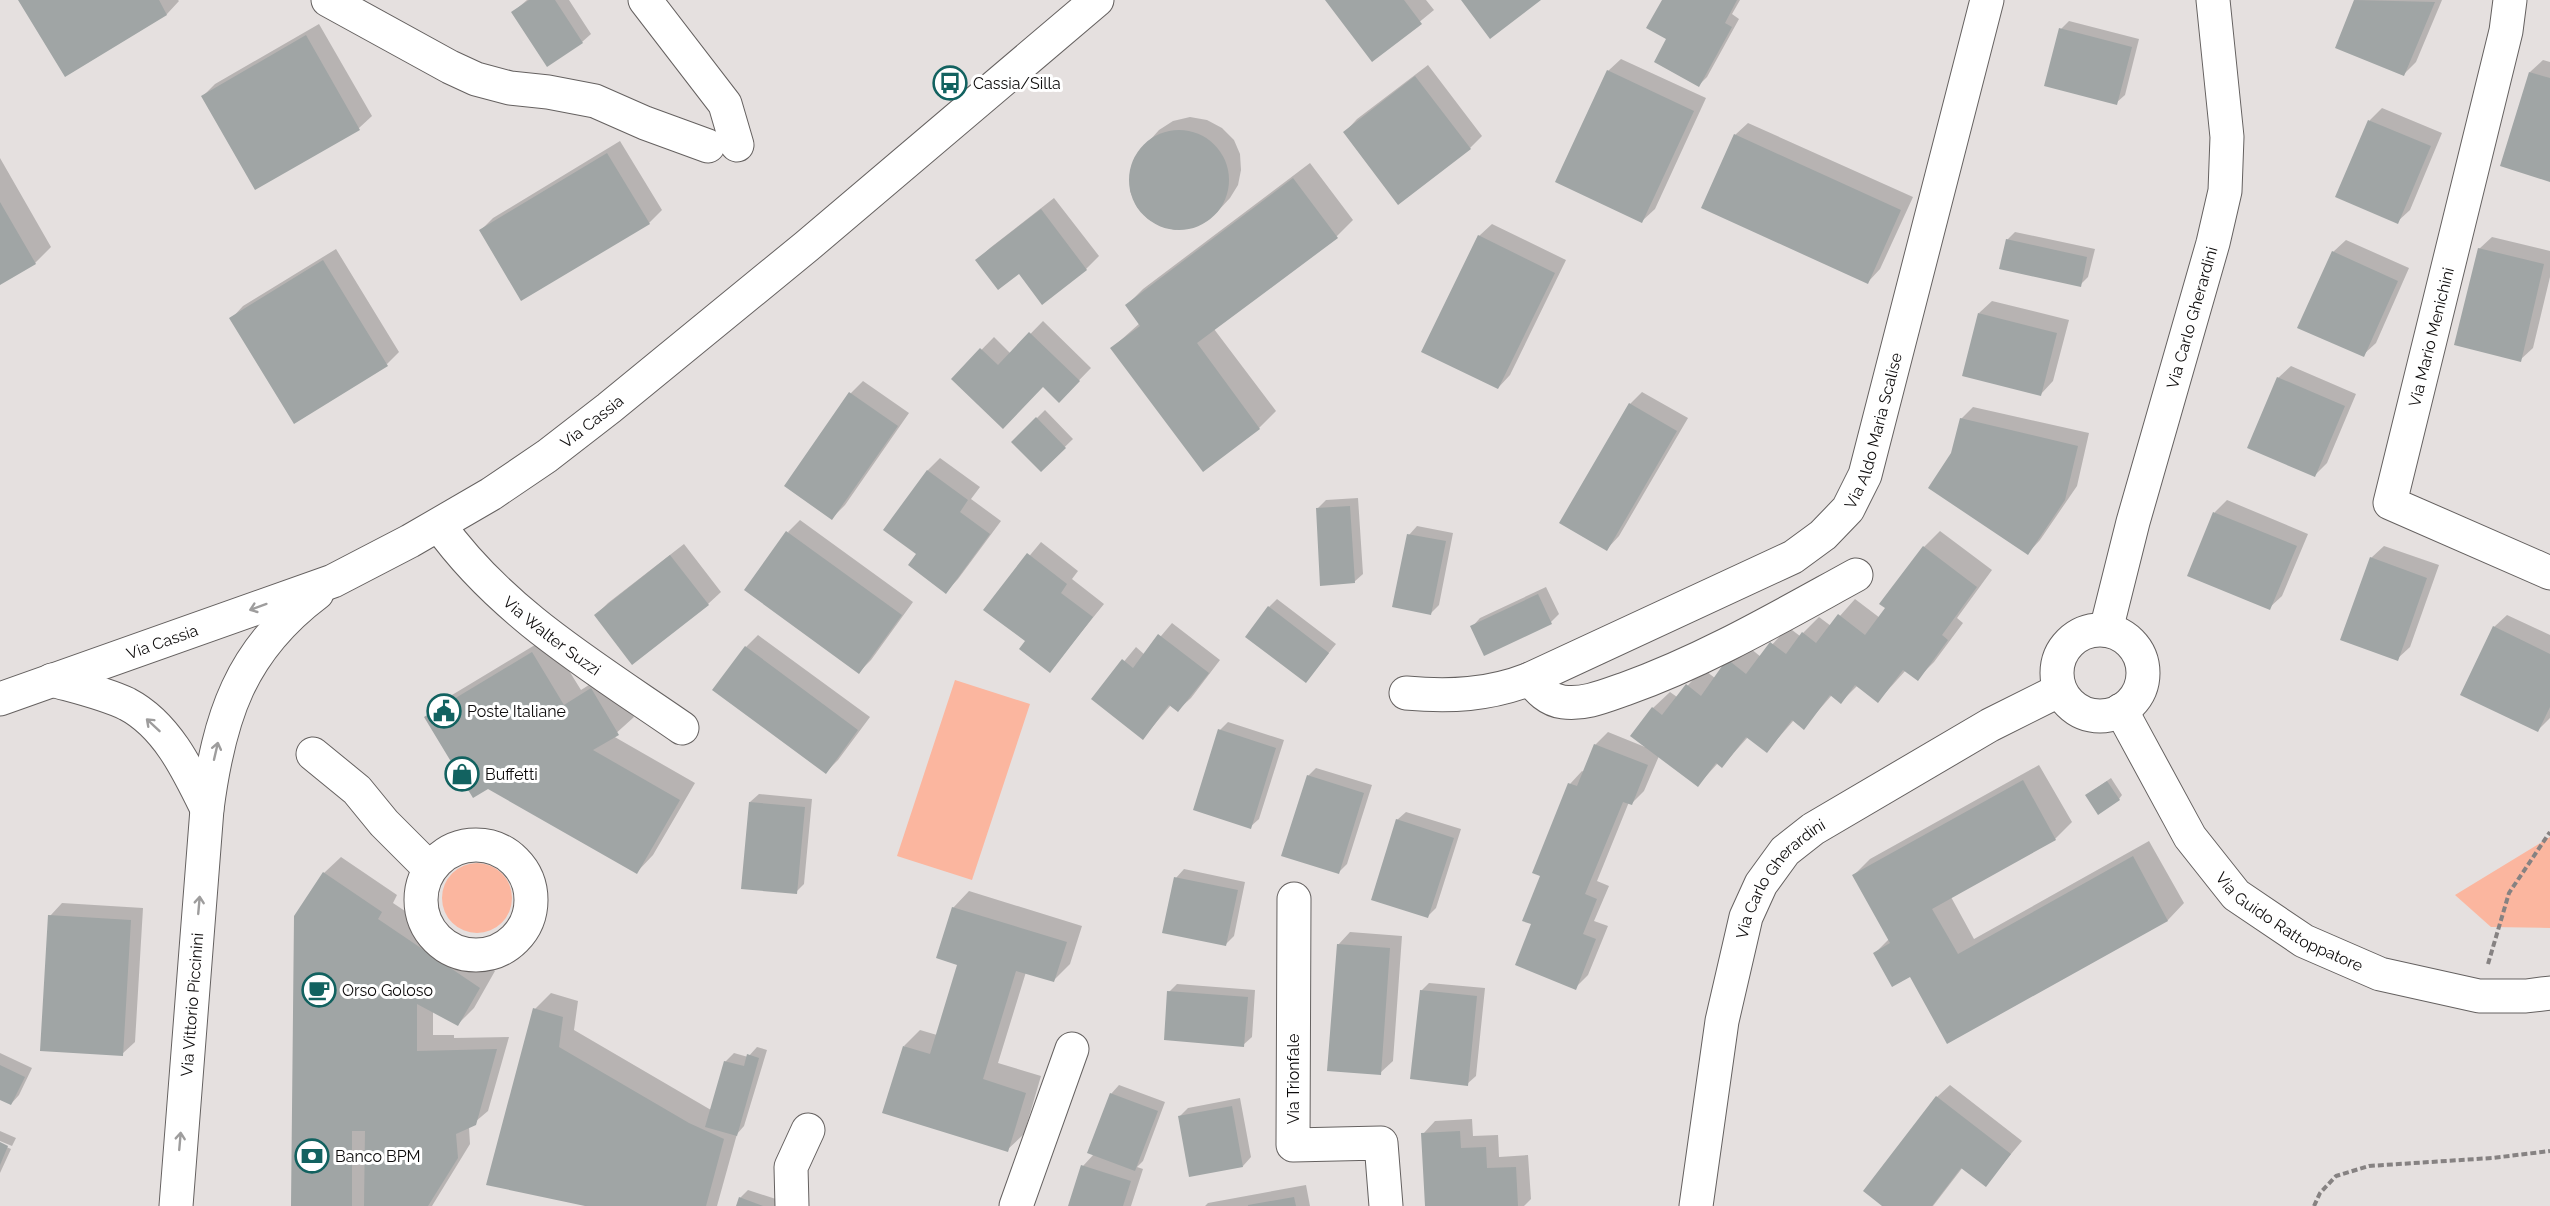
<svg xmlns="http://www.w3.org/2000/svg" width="2550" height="1206" font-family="Raleway,sans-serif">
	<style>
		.green { fill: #fbb69f }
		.shadow { fill: #0003 }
		.building { fill: #a0a5a5 }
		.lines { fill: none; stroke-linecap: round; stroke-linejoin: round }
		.minor-casing { stroke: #656160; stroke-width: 35 }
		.major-casing { stroke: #656160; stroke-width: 35 }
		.path { stroke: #868282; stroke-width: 4; stroke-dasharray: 6 3; stroke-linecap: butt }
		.minor { stroke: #fff; stroke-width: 33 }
		.major { stroke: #fff; stroke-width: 33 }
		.oneway { stroke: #9e9d9d }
		.labels { text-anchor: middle; stroke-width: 6; stroke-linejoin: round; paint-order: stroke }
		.poi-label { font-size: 16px; fill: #0d0b0b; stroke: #fff; text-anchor: start }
		.street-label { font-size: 16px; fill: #0d0b0b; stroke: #fff }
	</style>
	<rect width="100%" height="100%" fill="#e5e0df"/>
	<path class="green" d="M 955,680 L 1030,704 L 972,880 L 897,856 Z
		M 2550,837 L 2550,928 L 2491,927 L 2455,895 Z
		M442 898a35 35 0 1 1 70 0a35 35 0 1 1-70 0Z"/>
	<path class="shadow" d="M 20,0 L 178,0 L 179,1 L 167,14 L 65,75 Z
		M 527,0 L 569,0 L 591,34 L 582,42 L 513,12 Z
		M 1327,0 L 1426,0 L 1434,10 L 1373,60 Z
		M 1663,0 L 1740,0 L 1732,14 L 1739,19 L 1707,77 L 1699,85 L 1669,38 Z
		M 2356,0 L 2442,0 L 2416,62 L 2404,74 L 2337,47 Z
		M 2069,21 L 2139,39 L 2125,95 L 2116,103 L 2061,29 Z
		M 319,24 L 372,116 L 359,128 L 256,188 L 203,96 L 215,84 Z
		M 1621,59 L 1706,98 L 1655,209 L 1642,221 L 1608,71 Z
		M 2543,60 L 2550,62 L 2550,180 L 2530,72 Z
		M 1428,65 L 1482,136 L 1470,148 L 1345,132 L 1357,119 Z
		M 2382,108 L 2442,133 L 2410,210 L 2397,222 L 2337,196 L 2370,120 Z
		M 1190,117 L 1207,120 L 1222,128 L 1234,140 L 1240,154 L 1241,170 L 1238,185 L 1230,198 L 1217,212 L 1205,222 L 1191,228 L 1175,230 L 1160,226 L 1147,218 L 1137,207 L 1130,191 L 1130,174 L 1135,157 L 1159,130 L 1173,121 Z
		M 1748,123 L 1913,197 L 1880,269 L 1868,282 L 1735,135 Z
		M 620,141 L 662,210 L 649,223 L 481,230 L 493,218 Z
		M 0,158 L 51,247 L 35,263 L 0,283 Z
		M 1310,163 L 1353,220 L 1337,236 L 1214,329 L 1276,411 L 1259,428 L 1203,470 L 1112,348 L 1140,323 L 1127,305 L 1143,289 Z
		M 1054,198 L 1099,256 L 1086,269 L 1042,303 L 1019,272 L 977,260 L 990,248 Z
		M 1492,224 L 1566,260 L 1510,375 L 1498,388 L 1479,236 Z
		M 2015,232 L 2095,249 L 2088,277 L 2080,285 L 2007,240 Z
		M 2492,237 L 2550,251 L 2550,277 L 2533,348 L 2520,360 L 2479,249 Z
		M 2346,240 L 2409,268 L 2376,343 L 2363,355 L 2333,252 Z
		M 336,249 L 399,352 L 387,364 L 231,319 L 243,306 Z
		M 1992,301 L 2069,320 L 2053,381 L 2041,394 L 1979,313 Z
		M 1043,321 L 1091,368 L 1059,401 L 1043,385 L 953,379 L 994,337 L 1011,354 Z
		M 2291,366 L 2356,394 L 2327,463 L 2315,475 L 2278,378 Z
		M 863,381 L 909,413 L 845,505 L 832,518 L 851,393 Z
		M 1642,392 L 1688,418 L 1619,536 L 1607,549 L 1630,404 Z
		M 1973,407 L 2089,433 L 2077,486 L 2040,540 L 2028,553 L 1961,419 Z
		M 1045,410 L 1073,439 L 1041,470 L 1013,442 Z
		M 940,458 L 980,487 L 971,499 L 1001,521 L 958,579 L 946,592 L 919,553 L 885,529 L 928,470 Z
		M 1358,498 L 1363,574 L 1354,582 L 1317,509 L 1326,500 Z
		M 2227,500 L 2308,534 L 2282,596 L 2269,608 L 2189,575 L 2215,512 Z
		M 800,520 L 913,602 L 871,660 L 859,672 L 788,532 Z
		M 1417,526 L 1453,533 L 1439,605 L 1430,614 L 1409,535 Z
		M 1940,531 L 1992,570 L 1957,618 L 1963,623 L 1934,662 L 1917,679 L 1906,670 L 1878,701 L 1857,686 L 1841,702 L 1832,695 L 1803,728 L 1794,720 L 1767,751 L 1748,737 L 1722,766 L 1718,763 L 1698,785 L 1659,756 L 1644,791 L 1632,803 L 1629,802 L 1597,881 L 1609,886 L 1594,921 L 1608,926 L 1588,975 L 1575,988 L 1533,924 L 1542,876 L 1570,784 L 1582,771 L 1584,772 L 1595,745 L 1608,732 L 1645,747 L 1653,708 L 1670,692 L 1677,697 L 1703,669 L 1715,678 L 1745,644 L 1761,657 L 1788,627 L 1800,636 L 1819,617 L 1831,626 L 1855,599 L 1880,618 L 1887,608 L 1881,603 L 1924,547 Z
		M 1041,542 L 1078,571 L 1072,579 L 1104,604 L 1050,671 L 1027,641 L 985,609 Z
		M 684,544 L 721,592 L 708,604 L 633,663 L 596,615 L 608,603 Z
		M 2384,546 L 2439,565 L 2410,647 L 2397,659 L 2371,558 Z
		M 1546,587 L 1559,614 L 1551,622 L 1472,627 L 1480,618 Z
		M 1277,599 L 1336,644 L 1306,681 L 1269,607 Z
		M 2507,615 L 2550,635 L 2550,718 L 2538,730 L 2494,627 Z
		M 1172,623 L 1220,660 L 1191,698 L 1178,710 L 1171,705 L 1143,738 L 1093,699 L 1136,647 L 1145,655 Z
		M 758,635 L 870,717 L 838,760 L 826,772 L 746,647 Z
		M 548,637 L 581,690 L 608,673 L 634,717 L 613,736 L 695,783 L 653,855 L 637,872 L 426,718 L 442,701 Z
		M 1228,722 L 1284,740 L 1259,819 L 1250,827 L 1220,730 Z
		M 2039,765 L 2072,822 L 2055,839 L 1951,897 L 1974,939 L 2149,841 L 2184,903 L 2168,920 L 1948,1042 L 1910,975 L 1875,953 L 1889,939 L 1854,875 L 1870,859 Z
		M 1316,768 L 1372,785 L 1347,864 L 1339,872 L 1308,776 Z
		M 2111,778 L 2122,795 L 2119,799 L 2091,792 Z
		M 759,794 L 812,799 L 804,884 L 796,892 L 750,802 Z
		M 1406,812 L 1461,829 L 1436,908 L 1428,916 L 1397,820 Z
		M 341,857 L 397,895 L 393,903 L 495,971 L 474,1008 L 458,1024 L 433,1011 L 433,1035 L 454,1035 L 454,1038 L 509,1037 L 488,1111 L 469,1127 L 470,1144 L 432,1206 L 293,1206 L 324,873 Z
		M 1184,869 L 1245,882 L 1234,936 L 1226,944 L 1176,878 Z
		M 969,891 L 1082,926 L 1070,964 L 1054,980 L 1026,972 L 998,1063 L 1041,1076 L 1024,1134 L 1007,1150 L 904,1046 L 920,1030 L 937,1035 L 959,964 L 953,908 Z
		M 62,903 L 143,908 L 135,1042 L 122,1054 L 50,916 Z
		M 1350,932 L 1402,936 L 1393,1061 L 1380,1073 L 1338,945 Z
		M 1429,983 L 1485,988 L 1476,1076 L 1467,1084 L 1421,991 Z
		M 1177,984 L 1255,990 L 1252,1037 L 1243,1045 L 1169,992 Z
		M 551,993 L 578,1001 L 574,1030 L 711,1110 L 725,1062 L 734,1053 L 748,1057 L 757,1047 L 767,1050 L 744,1126 L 737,1134 L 717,1206 L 592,1206 L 535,1009 Z
		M 0,1053 L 32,1068 L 19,1095 L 11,1104 L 0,1099 Z
		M 1119,1085 L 1165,1102 L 1143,1161 L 1137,1167 L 1143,1169 L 1131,1206 L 1070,1206 L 1083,1166 L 1094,1154 L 1111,1094 Z
		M 1950,1085 L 2022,1141 L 1985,1185 L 1963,1167 L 1933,1206 L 1884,1206 L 1937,1097 Z
		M 1240,1098 L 1251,1157 L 1243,1166 L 1180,1116 L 1188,1108 Z
		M 1472,1119 L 1473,1136 L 1498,1135 L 1499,1157 L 1528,1155 L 1531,1199 L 1524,1206 L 1426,1206 L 1423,1134 L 1435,1121 Z
		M 0,1131 L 16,1138 L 12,1146 L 0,1141 Z
		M 0,1144 L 11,1149 L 0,1173 Z
		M 1306,1185 L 1310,1206 L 1205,1206 L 1208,1203 Z
		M 748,1190 L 779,1200 L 778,1206 L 737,1206 L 740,1198 Z"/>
	<path class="building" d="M 18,0 L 159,0 L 167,15 L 65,77 Z
		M 529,0 L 555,0 L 583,43 L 547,67 L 511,12 Z
		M 1325,0 L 1404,0 L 1422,24 L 1372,62 Z
		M 1461,0 L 1541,0 L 1490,39 Z
		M 1662,0 L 1737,0 L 1725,23 L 1732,27 L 1699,87 L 1654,62 L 1666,39 L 1646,28 Z
		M 2354,0 L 2435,2 L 2404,76 L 2335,48 Z
		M 2059,28 L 2132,47 L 2117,105 L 2044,86 Z
		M 306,35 L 360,130 L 255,190 L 201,96 Z
		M 1607,70 L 1694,111 L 1642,223 L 1555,182 Z
		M 2529,72 L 2550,78 L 2550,182 L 2500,166 Z
		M 1415,76 L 1471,149 L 1398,205 L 1343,132 Z
		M 2368,120 L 2431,146 L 2398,224 L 2335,197 Z
		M1129 180a50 50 0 1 1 100 0a50 50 0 1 1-100 0Z
		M 1734,134 L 1901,210 L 1868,284 L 1701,208 Z
		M 607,153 L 650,224 L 521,301 L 479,230 Z
		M 1293,178 L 1338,238 L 1197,343 L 1260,429 L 1203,472 L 1110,348 L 1140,326 L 1125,305 Z
		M 0,202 L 36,264 L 0,285 Z
		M 1041,209 L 1087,270 L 1042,305 L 1019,274 L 998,290 L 975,260 Z
		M 1478,235 L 1555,273 L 1498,389 L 1421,352 Z
		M 2006,239 L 2087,257 L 2081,287 L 1999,269 Z
		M 2478,248 L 2544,264 L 2521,362 L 2454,345 Z
		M 2332,251 L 2398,281 L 2364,357 L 2297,328 Z
		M 323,260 L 388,366 L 294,424 L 229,318 Z
		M 1978,313 L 2057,333 L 2041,396 L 1962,376 Z
		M 1029,332 L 1080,381 L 1059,403 L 1043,387 L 1003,429 L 951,379 L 980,348 L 998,365 Z
		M 2277,377 L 2345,406 L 2315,477 L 2247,448 Z
		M 849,392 L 898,426 L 832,520 L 784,486 Z
		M 1629,403 L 1677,431 L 1607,551 L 1559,523 Z
		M 1036,417 L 1066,448 L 1041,472 L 1011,442 Z
		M 1960,418 L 2078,446 L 2065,500 L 2028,555 L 1928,488 L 1951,453 Z
		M 927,470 L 968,500 L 960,512 L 990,534 L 946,594 L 908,565 L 916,554 L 883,530 Z
		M 1350,506 L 1355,583 L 1320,586 L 1316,508 Z
		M 2213,512 L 2297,546 L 2270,610 L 2187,576 Z
		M 786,531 L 902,615 L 859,674 L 744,590 Z
		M 1407,534 L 1446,541 L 1431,615 L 1392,607 Z
		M 1923,546 L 1977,587 L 1942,635 L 1948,640 L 1918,681 L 1903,670 L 1878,703 L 1855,685 L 1841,704 L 1830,695 L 1804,730 L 1792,720 L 1767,753 L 1746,737 L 1722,768 L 1716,763 L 1698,787 L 1630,736 L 1652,707 L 1662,715 L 1686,684 L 1701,696 L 1727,659 L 1746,674 L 1770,642 L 1786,654 L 1802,632 L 1816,643 L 1838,614 L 1865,635 L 1885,608 L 1879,604 Z
		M 1027,553 L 1067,584 L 1061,593 L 1093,617 L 1050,673 L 1019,649 L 1025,641 L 983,610 Z
		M 670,555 L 709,605 L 632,665 L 594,615 Z
		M 2370,557 L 2427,578 L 2398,661 L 2340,640 Z
		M 1538,594 L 1552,624 L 1484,656 L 1470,626 Z
		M 1268,606 L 1329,653 L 1306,683 L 1245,637 Z
		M 2493,626 L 2550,654 L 2550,707 L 2538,732 L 2460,695 Z
		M 1158,634 L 1209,673 L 1178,712 L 1169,705 L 1143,740 L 1091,699 L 1122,659 L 1133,668 Z
		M 745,646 L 858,730 L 826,774 L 712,690 Z
		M 532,652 L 564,705 L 591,688 L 619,735 L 593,750 L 680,800 L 637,874 L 488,789 L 473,798 L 424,717 Z
		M 1218,729 L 1276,748 L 1251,829 L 1193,810 Z
		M 1594,744 L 1648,765 L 1632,805 L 1623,802 L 1585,894 L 1597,899 L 1583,934 L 1596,939 L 1576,990 L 1515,965 L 1531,924 L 1522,921 L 1540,876 L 1532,873 L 1568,783 L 1577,786 Z
		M 1307,775 L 1364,793 L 1339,874 L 1281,856 Z
		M 2023,780 L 2056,840 L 1932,909 L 1958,954 L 2133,856 L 2168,921 L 1947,1044 L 1910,977 L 1892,987 L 1873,953 L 1890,943 L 1852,875 Z
		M 2107,781 L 2120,800 L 2098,815 L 2085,795 Z
		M 749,802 L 805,807 L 797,894 L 741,889 Z
		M 1396,819 L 1454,838 L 1428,918 L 1371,900 Z
		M 323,872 L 382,912 L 378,919 L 480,988 L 458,1026 L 417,1004 L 417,1051 L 497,1049 L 476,1125 L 456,1134 L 458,1158 L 428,1206 L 364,1206 L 365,1131 L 352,1131 L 352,1206 L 291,1206 L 294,916 Z
		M 1174,877 L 1238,890 L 1226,946 L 1162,933 Z
		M 952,907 L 1067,942 L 1054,982 L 1016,971 L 983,1079 L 1026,1093 L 1008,1152 L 882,1113 L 903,1046 L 930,1054 L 957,965 L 936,958 Z
		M 48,915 L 131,920 L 123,1056 L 40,1051 Z
		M 1337,944 L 1390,948 L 1381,1075 L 1327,1071 Z
		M 1420,990 L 1477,996 L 1468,1086 L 1410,1079 Z
		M 1167,991 L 1248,997 L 1244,1047 L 1164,1040 Z
		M 533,1008 L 563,1017 L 559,1047 L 689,1123 L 724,1139 L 706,1206 L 585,1206 L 486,1185 Z
		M 747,1054 L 759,1058 L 737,1136 L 705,1127 L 724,1061 L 744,1066 Z
		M 0,1065 L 25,1077 L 11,1105 L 0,1100 Z
		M 1110,1093 L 1158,1111 L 1135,1171 L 1087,1153 Z
		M 1936,1096 L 2011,1154 L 1986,1187 L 1961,1168 L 1932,1206 L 1882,1206 L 1863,1191 Z
		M 1232,1106 L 1243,1167 L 1189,1177 L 1178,1116 Z
		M 1460,1131 L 1461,1148 L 1486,1147 L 1487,1168 L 1516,1167 L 1518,1206 L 1425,1206 L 1421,1133 Z
		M 0,1142 L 8,1146 L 0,1165 Z
		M 1081,1165 L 1131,1181 L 1123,1206 L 1068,1206 Z
		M 739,1197 L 763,1206 L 736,1206 Z
		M 1294,1197 L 1296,1206 L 1248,1206 L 1248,1205 Z"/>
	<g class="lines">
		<g class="minor-casing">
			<g id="minor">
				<path d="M 328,0 L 450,67 L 476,79 L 510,88 L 548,92 L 595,101 L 645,123 L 708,146"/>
				<path d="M 645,0 L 725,104 L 737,145"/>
				<path d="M 2510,0 L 2506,31 L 2390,503 L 2550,573"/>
				<path id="s1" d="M 439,525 C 502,613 594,667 682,728"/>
				<circle cx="2100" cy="673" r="43"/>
				<path id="s2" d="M 2106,630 L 2133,522 L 2213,243 L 2225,191 L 2227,137 L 2213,0"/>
				<path d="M 1530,679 C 1539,690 1548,700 1563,702 C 1584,705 1605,696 1625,689 C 1706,660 1781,616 1856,575"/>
				<path id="s3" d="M 1406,693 C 1450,697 1489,695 1530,679 L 1793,557 L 1823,535 L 1848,509 L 1865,475 L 1987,0"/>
				<path id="s4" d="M 2121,710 L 2190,837 L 2236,895 L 2304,941 L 2380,974 L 2479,996 L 2526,996 L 2550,993"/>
				<path d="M 313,754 L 357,790 L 384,823 L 430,869"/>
				<circle cx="476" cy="900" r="55"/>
				<path d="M 1294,899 L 1293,1145 L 1381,1143 L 1386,1206"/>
				<path d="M 792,1206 L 791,1167 L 808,1130"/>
				<path d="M 1016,1206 L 1072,1049"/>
				<path id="s5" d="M 1696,1206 L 1722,1021 L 1746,917 L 1761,884 L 1785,851 L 1813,829 L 1990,725 L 2060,690"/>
			</g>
		</g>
		<g class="major-casing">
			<g id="major">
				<path d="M 52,680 C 77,687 104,693 127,704 C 167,725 188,770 207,809"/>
				<path id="s6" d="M 0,699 L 333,581 L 410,541 L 491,494 L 547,456 L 609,408 L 807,246 L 1097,0"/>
				<path id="s7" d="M 176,1206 L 207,809 C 219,717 240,651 317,593"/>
			</g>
		</g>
		<path class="path" d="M 2488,964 L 2509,893 L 2550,832
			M 2314,1206 L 2320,1193 L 2336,1176 L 2369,1166 L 2492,1158 L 2550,1151"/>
		<use href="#minor" class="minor"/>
		<use href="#major" class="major"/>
	</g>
	<defs><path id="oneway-shaft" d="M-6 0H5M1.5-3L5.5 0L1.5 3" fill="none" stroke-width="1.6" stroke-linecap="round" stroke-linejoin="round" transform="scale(1.5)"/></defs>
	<g class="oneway">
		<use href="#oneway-shaft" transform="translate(258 607) rotate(160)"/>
		<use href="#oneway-shaft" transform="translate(153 725) rotate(-137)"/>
		<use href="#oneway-shaft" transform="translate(216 751) rotate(-77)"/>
		<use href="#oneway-shaft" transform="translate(199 905) rotate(-85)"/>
		<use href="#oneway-shaft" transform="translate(180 1141) rotate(-85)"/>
	</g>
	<defs>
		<g id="bus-ring" transform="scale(1.725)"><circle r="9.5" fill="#fff" stroke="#126260" stroke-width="1.5"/><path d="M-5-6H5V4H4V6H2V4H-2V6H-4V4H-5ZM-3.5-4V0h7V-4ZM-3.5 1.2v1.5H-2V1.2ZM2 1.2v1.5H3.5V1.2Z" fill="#126260"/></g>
		<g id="civic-ring" transform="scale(1.725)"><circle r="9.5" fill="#fff" stroke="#126260" stroke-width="1.5"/><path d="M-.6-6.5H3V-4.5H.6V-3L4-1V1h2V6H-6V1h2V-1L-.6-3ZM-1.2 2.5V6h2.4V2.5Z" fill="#126260"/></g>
		<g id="shop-ring" transform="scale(1.725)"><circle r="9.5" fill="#fff" stroke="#126260" stroke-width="1.5"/><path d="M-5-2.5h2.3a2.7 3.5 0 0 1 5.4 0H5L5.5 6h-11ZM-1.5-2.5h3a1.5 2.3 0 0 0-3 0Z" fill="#126260"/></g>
		<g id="cafe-ring" transform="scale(1.725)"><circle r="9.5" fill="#fff" stroke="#126260" stroke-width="1.5"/><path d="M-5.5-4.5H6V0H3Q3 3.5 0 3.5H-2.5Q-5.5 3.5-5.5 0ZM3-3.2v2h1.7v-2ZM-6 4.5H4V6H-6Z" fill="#126260"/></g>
		<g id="bank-ring" transform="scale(1.725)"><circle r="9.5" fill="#fff" stroke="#126260" stroke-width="1.5"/><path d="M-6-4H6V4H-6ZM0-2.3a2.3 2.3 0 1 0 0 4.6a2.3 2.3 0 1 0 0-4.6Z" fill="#126260"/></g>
	</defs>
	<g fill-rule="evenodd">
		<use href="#bus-ring" x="950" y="83"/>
		<use href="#civic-ring" x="444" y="711"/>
		<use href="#shop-ring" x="462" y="774"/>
		<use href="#cafe-ring" x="319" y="990"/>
		<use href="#bank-ring" x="312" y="1156"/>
	</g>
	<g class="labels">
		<g class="poi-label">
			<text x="973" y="89">Cassia/Silla</text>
			<text x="467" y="717">Poste Italiane</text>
			<text x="485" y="780">Buffetti</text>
			<text x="342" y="996">Orso Goloso</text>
			<text x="335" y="1162">Banco BPM</text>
		</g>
		<g class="street-label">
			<text dy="6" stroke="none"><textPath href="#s2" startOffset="324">Via Carlo Gherardini</textPath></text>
			<text transform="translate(2431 337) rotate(-76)" y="6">Via Mario Menichini</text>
			<text dy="6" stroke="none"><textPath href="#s6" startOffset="658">Via Cassia</textPath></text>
			<text dy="6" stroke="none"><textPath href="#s3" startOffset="572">Via Aldo Maria Scalise</textPath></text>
			<text dy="6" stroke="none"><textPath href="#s1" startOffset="159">Via Walter Suzzi</textPath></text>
			<text dy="6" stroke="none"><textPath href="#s6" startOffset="172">Via Cassia</textPath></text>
			<text dy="6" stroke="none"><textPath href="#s5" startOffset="345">Via Carlo Gherardini</textPath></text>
			<text dy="6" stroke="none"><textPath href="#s4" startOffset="278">Via Guido Rattoppatore</textPath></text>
			<text dy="6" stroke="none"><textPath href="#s7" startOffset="202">Via Vittorio Piccinini</textPath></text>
			<text transform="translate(1293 1079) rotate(-90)" y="6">Via Trionfale</text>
		</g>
	</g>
</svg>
